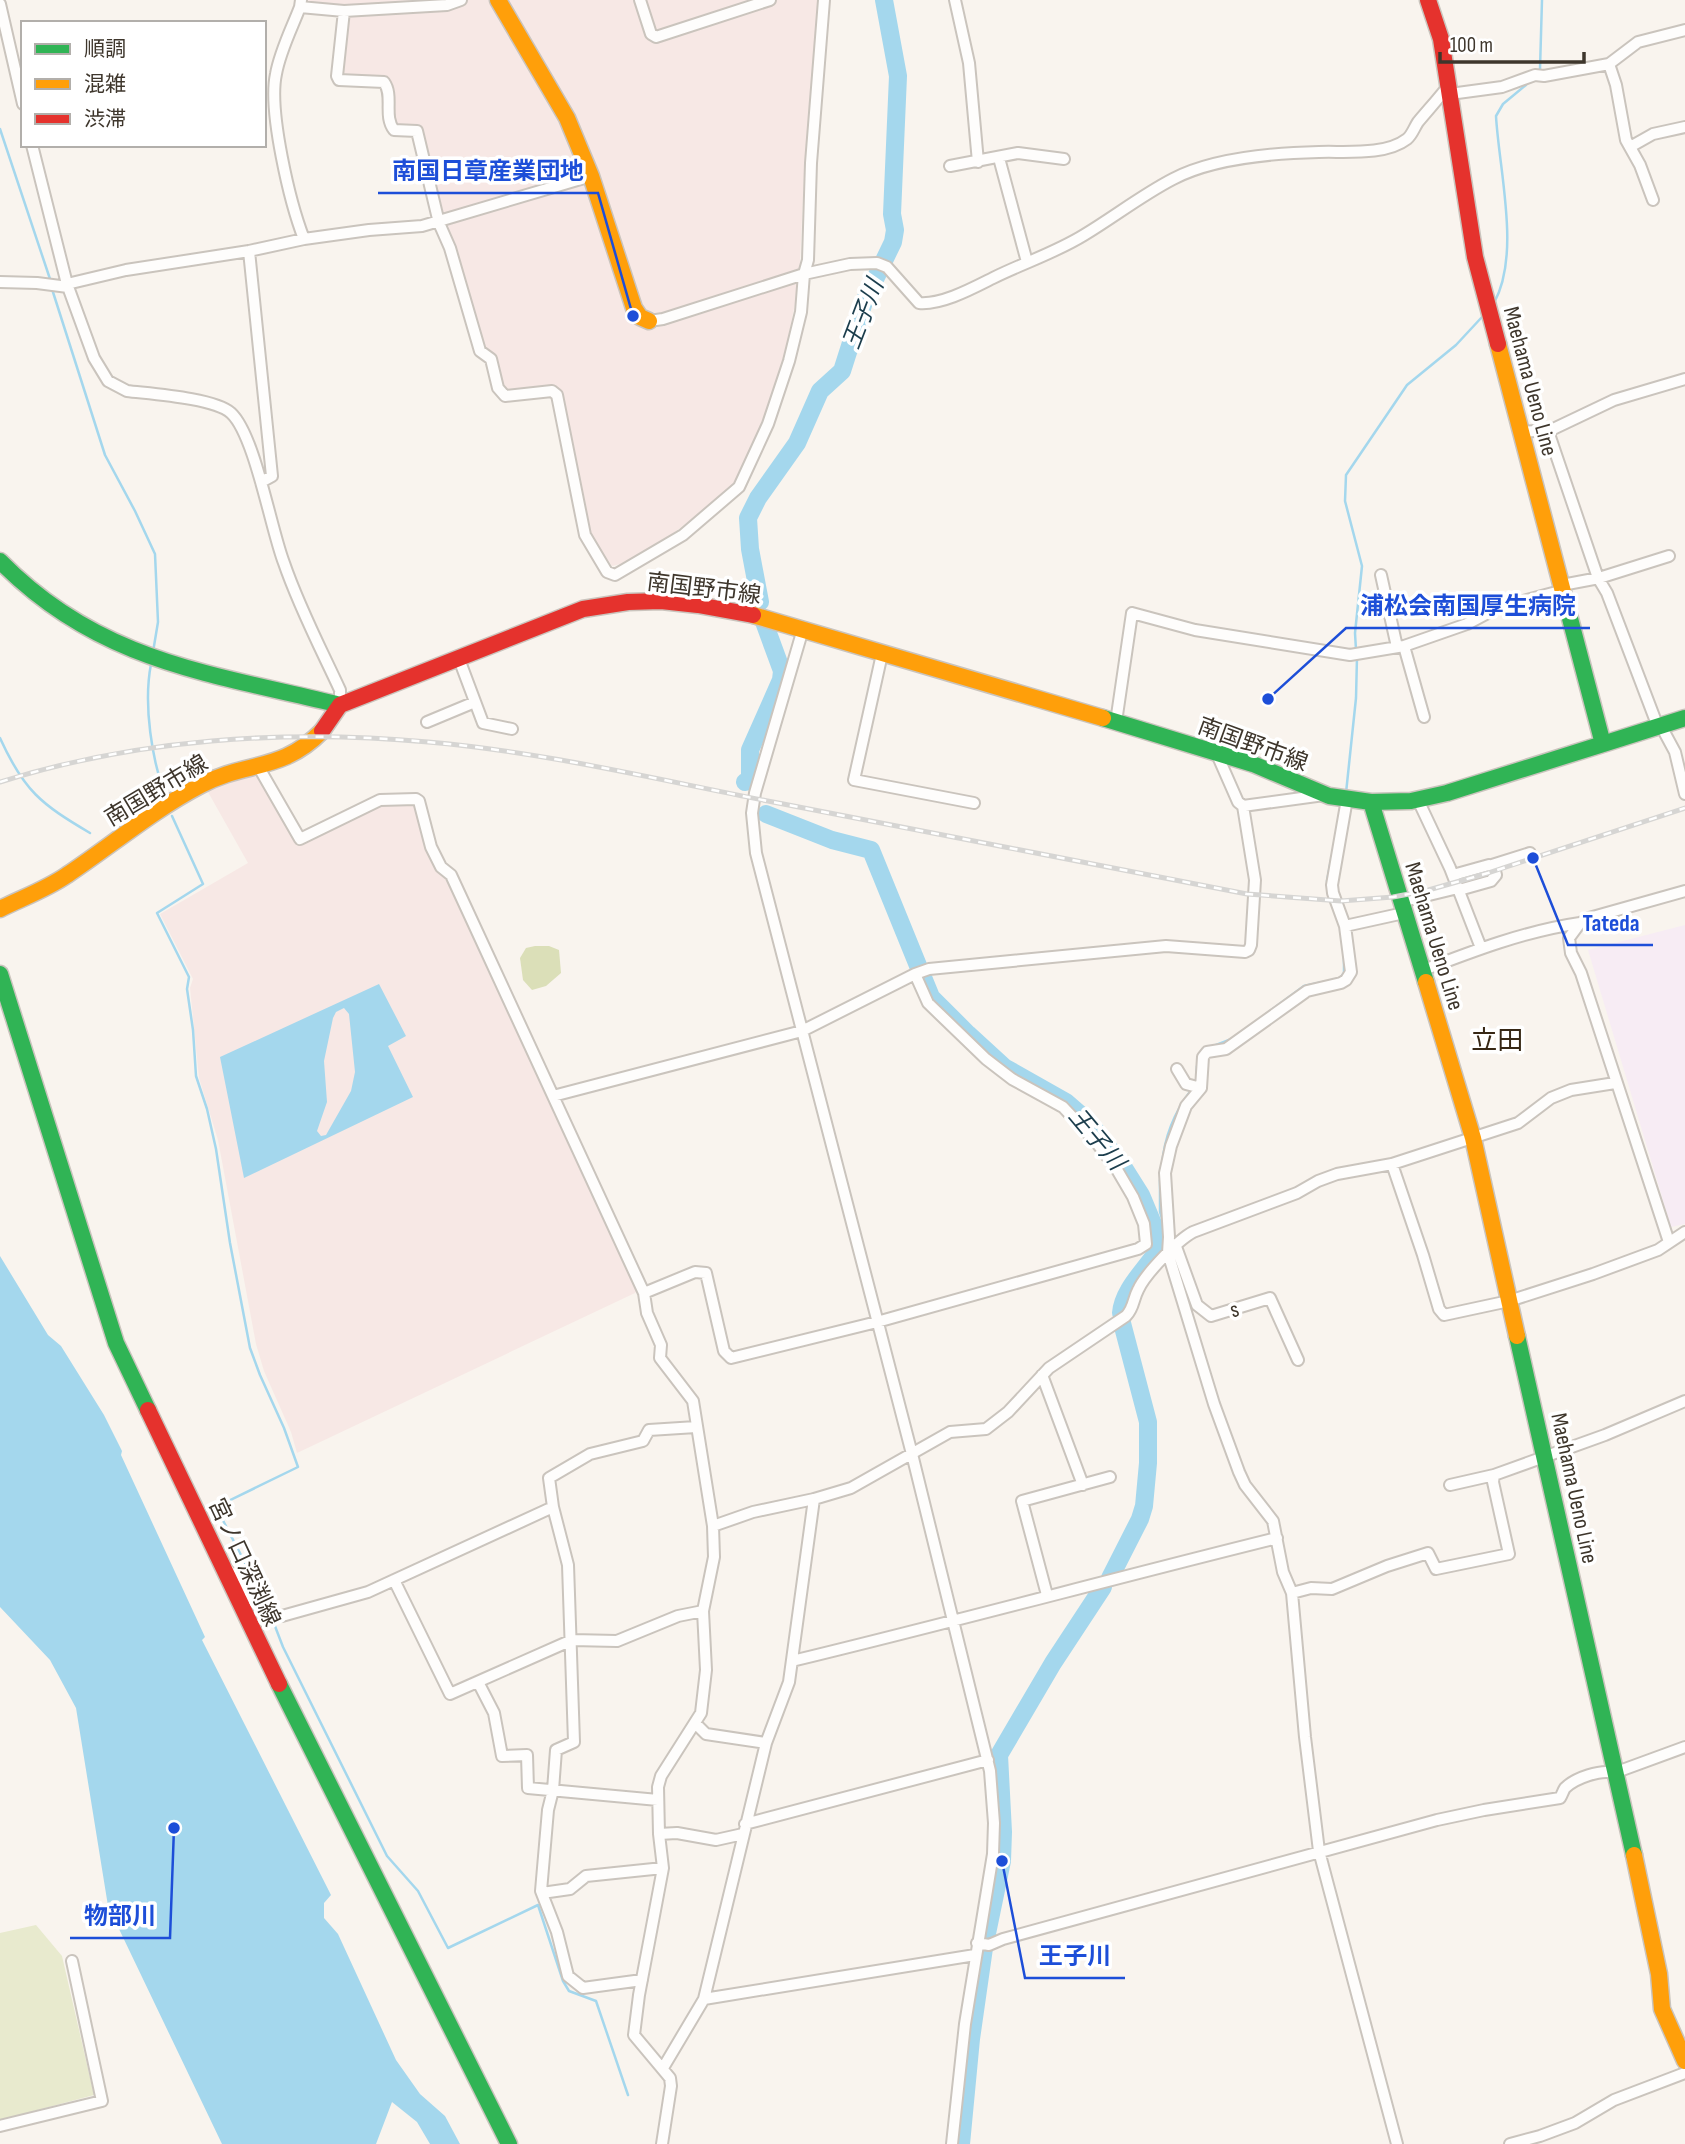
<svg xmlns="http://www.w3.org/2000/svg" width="1685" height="2144" font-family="'Sofia Sans Condensed','Noto Sans JP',sans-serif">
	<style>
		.industrial { fill: #f7e8e5 }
		.education { fill: #f7ecf4 }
		.green { fill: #e8eace }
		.forest { fill: #dbdfb8 }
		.water { fill: #a4d7ed; fill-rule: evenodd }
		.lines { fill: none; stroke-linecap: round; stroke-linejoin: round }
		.stream { stroke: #a4d7ed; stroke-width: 2.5 }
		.river { stroke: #a4d7ed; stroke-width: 18 }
		.street-casing { stroke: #cac4bd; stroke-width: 14 }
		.fast-casing { stroke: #cac4bd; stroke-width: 19 }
		.slow-casing { stroke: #cac4bd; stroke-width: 19 }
		.jam-casing { stroke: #cac4bd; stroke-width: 19 }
		.street { stroke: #fefdfc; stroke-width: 10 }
		.fast { stroke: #30b455; stroke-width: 16 }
		.slow { stroke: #ff9f0a; stroke-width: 16 }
		.jam { stroke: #e5322d; stroke-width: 16 }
		.rail-casing { stroke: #d6d5d3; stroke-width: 5 }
		.rail { stroke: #fff; stroke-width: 2.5; stroke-dasharray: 8; stroke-linecap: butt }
		.labels { text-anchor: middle; stroke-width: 7; stroke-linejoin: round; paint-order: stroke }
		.street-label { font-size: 23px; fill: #3e362c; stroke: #fff }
		.water-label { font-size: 24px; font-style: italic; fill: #1b3d4c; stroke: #fff }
		.quarter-label { font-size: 26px; fill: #372714; stroke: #fff }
		.leader { fill: none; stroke: #1d4ed8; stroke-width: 2.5 }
		.callout-dot { fill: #1d4ed8; stroke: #fff; stroke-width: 2.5 }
		.callout-label { font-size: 24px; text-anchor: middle; font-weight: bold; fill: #1d4ed8; stroke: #fff; stroke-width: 7; stroke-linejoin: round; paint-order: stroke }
	</style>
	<rect width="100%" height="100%" fill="#f9f4ee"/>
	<path class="industrial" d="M 304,0 L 819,0 L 804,176 L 799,283 L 786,349 L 762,423 L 737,484 L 675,532 L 624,563 L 612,566 L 590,534 L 557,387 L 506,389 L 502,386 L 496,356 L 482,349 L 420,129 L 398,126 L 390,119 L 391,83 L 342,73 L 349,6 L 308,5 Z
		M 258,775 L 299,845 L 383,805 L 415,806 L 446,877 L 638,1288 L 635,1293 L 297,1453 L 291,1432 L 264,1371 L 256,1344 L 218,1140 L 199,1078 L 190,988 L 193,979 L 160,914 L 248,863 L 208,792 L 223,784 Z"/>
	<path class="education" d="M 1685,925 L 1685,1224 L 1671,1227 L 1588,950 Z"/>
	<path class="green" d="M 36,1925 L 62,1956 L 94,2095 L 0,2120 L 0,1933 Z"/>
	<path class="forest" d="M 535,946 L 549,946 L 559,950 L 561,973 L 546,986 L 532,990 L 523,980 L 520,958 L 526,948 Z"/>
	<path class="water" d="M 379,984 L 406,1036 L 388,1046 L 413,1097 L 244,1178 L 220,1057 ZM 344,1008 L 349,1014 L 355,1072 L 351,1091 L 326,1135 L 321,1136 L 317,1131 L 327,1102 L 324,1061 L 333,1018 L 336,1012 Z
		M 0,1256 L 48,1335 L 61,1346 L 104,1415 L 122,1451 L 121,1455 L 205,1637 L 202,1640 L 331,1895 L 324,1903 L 324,1918 L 338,1934 L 396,2060 L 420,2094 L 445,2116 L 460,2144 L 430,2144 L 417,2122 L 392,2102 L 376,2144 L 222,2144 L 108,1906 L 76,1708 L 50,1660 L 0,1607 Z"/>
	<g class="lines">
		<path class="stream" d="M 1540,69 L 1542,0
			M 0,129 L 51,282
			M 52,289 L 105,455 L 135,511 L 155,554 L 158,622 L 153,652
			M 1494,303 C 1521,254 1499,171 1496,116 L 1503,104 L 1526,85
			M 1356,650 L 1355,633 L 1362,566 L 1345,501 L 1346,475 L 1407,385 L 1456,345 L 1482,317
			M 151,664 C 143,705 152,760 166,799
			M 0,738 C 24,791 41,804 90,833
			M 1346,793 L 1356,698 L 1357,657
			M 172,816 L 203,884 L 157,913 L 189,977 L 187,989 L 193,1030 L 196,1076 L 207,1109 L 216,1149 L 230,1243 L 250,1348 L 260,1375 L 284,1428 L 298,1467 L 216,1507 L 270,1611
			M 1327,881 L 1331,860
			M 1340,978 L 1344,973 L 1344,958
			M 1266,1014 L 1304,986 L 1323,982
			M 1216,1045 L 1229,1040
			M 1196,1083 L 1197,1066
			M 1162,1166 C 1164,1138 1175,1111 1192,1089
			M 1160,1180 L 1160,1212 L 1164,1225
			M 1158,1250 L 1164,1241
			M 273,1621 L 283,1647 L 387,1856 L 418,1891 L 448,1948 L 538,1905 L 563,1981 L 569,1991 L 596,2001 L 628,2095"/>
		<path class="river" d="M 760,602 L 750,549 L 748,518 L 758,498 L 797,443 L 820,391 L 842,371 L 864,302 L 893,242 L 895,230 L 892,214 L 898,76 L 884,0
			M 745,782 L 750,781 L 750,750 L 781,680 L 782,671 L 764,622
			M 766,814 L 832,840 L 871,850 L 919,968
			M 922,975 L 931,997 L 968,1034 L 1004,1067 L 1066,1102 L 1089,1122 L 1124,1168 L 1141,1195 L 1156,1231 L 1158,1250 C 1146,1269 1123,1289 1121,1313
			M 1110,1578 L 1140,1519 L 1144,1506 L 1148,1463 L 1148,1422 L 1122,1323
			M 961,2144 L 971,2039 L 984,1948 L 1002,1861 L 1003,1832 L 999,1755 L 1053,1663 L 1103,1587"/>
		<g class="street-casing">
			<path id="street" d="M 301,0 L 300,7 C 292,28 280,51 276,74 C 268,111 290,203 304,239
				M 640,0 L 651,34 L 656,37 L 770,0
				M 955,0 L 969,63 L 978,162
				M 0,4 L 23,104
				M 300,7 L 344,11 L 447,5 L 461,0
				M 344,11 L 337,76 L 339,80 L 384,82 C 394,96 383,116 394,130 L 417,131 L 439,223 L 450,248 L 480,351 L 491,359 L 498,388 L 505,396 L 552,391 L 557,395 L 585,535 L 607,572 L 615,575 L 683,535 L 739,487 L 768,424 L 789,361 L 801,312 L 804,274 L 808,260 L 811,163 L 824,0
				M 1609,64 L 1616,85 L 1626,140 L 1640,165 L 1653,200
				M 1450,94 L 1502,87 L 1535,75 L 1544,76 L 1609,64 L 1638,42 L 1685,30
				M 32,145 L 67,284 L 94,358 L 108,381 L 127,391 C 151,394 214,398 231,413 C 255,435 271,530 284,563 C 299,607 321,649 340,690 L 340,705
				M 1630,147 L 1653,134 L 1685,127
				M 999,158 L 1027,262
				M 950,166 L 1018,153 L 1064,159
				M 249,251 L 272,476 L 261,482
				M 0,282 L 37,283 L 68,287
				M 67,284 L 126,270 L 249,251 L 304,239 L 369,230 L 422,226 L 591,176
				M 649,321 L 663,319 L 804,274 L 850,264 L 877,263 L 887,267 L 919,303 C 942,305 973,288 993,278 C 1023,263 1055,253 1084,235 C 1114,217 1142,195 1173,179 C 1213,158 1275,153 1319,152 C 1344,151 1385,156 1407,139 C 1412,135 1414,128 1418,122 C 1428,110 1439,98 1449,85
				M 1548,431 L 1598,578 L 1607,593 L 1658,727
				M 1521,432 L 1551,430 L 1614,400 L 1685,379
				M 1381,575 L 1397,647
				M 1562,585 L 1599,578 L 1669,556
				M 803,629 L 755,793 L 752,813 L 756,853 L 912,1454 L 990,1771 L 994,1823 L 993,1854 L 965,2024 L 952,2144
				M 1404,646 L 1424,717
				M 882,654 L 854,780 L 974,803
				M 459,659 L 483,723 L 512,729
				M 427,722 L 475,702
				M 1116,722 L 1132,613 L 1195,630 L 1350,655 L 1404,646 L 1467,624 L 1497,608 L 1564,590
				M 1661,726 L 1675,752 L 1685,794
				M 1216,752 L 1238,802 L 1243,806 L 1324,795
				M 258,766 L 300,839 L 380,800 L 416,799 L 419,801 L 431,847 L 441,867 L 451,875 L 644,1293 L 647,1313 L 661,1345 L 660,1358 L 693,1401 L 713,1526 L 714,1557 L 703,1611 L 706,1670 L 701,1713 L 661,1776 L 658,1787 L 659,1834 L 663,1868 L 639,1995 L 634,2035 L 670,2078 L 671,2086 L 662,2144
				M 1418,800 L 1450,868 L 1481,948
				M 1492,865 L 1530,853
				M 1453,875 L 1489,865 L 1494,867 L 1496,875 L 1491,881 L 1459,890
				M 1400,902 L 1458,888
				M 1345,926 L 1333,893 L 1332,885 L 1347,799
				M 1421,971 C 1473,951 1525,931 1580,923
				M 1177,1069 L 1186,1084 L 1201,1088
				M 553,1096 L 802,1031 L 915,974 L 929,969 L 1166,946 L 1245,952 L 1249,950 L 1251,945 L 1255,880 L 1243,806
				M 1392,1164 L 1423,1255 L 1439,1309 L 1444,1315 L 1509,1301 L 1593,1274 L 1658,1250 L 1685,1232
				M 1669,1242 L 1581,973 L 1571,953 L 1569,938 L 1580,923 L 1589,918 L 1685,891
				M 1175,1244 L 1197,1305 L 1211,1316 L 1270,1298 L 1298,1360
				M 644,1293 L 695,1272 L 706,1273 L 724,1351 L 731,1358 L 877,1322 L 1138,1249 L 1146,1244 L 1144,1224 L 1133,1197 L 1116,1168 L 1096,1142 L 1063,1107 L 1012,1079 L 986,1059 L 928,1003 L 915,974
				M 1042,1375 L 1083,1485
				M 1450,1485 L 1494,1475
				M 713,1526 L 753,1512 L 814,1499 L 851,1488 L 950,1432 L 986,1429 L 1008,1412 L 1049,1368 L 1126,1316 C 1134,1308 1133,1299 1138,1290 C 1145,1274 1178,1240 1193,1232 L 1297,1193 L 1318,1181 L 1337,1174 L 1392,1164 L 1518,1123 L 1551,1098 L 1571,1090 L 1615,1083
				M 227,1568 L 265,1616 L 282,1616 L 368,1592 L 553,1507
				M 394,1580 L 450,1694 L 572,1640 L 617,1641 L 678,1616 L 703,1611
				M 1292,1593 L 1311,1588 L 1332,1589 L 1387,1566 L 1428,1553 L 1436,1569 L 1509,1554 L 1493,1482 L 1494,1475 L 1605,1435 L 1685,1401
				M 1047,1595 L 1022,1501 L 1110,1477
				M 792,1661 C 954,1622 1115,1578 1277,1538
				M 478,1682 L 494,1713 L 502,1756 L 527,1755 L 528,1788 L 658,1800
				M 696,1724 L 706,1734 L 766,1743
				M 745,1824 L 988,1760
				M 659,1834 L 677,1833 L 716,1840 L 743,1834
				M 542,1893 L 570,1889 L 586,1876 L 663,1868
				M 977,1943 L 989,1945 L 1003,1939 L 1437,1820 L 1484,1810 L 1560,1798 C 1562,1795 1563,1791 1565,1788 C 1575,1778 1601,1769 1614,1773 L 1685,1747
				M 642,1980 L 583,1988 L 568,1976 L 557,1932 L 541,1891 L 548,1810 L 553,1790 L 556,1750 L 574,1742 L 568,1565 L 553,1507 L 549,1478 L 590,1454 L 643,1441 L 649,1430 L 696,1427
				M 704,1999 L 975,1955
				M 663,2068 L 704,1999 L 766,1743 L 789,1682 L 814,1499
				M 0,2126 L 102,2101 L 72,1961
				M 1397,2144 L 1319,1851 L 1305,1737 L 1292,1593 L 1283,1572 L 1273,1521 L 1245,1485 L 1239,1472 L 1214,1404 L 1168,1253 L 1169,1237 L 1165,1173 L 1171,1146 L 1186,1106 L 1201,1088 L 1203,1057 L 1207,1052 L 1226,1049 L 1307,991 L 1341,983 L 1346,980 L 1351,972 L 1345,926 L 1404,913
				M 1510,2144 L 1540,2136 L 1575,2123 L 1614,2100 L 1685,2073"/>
		</g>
		<g class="fast-casing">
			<path id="fast" d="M 0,561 C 99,662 210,673 340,705
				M 1103,718 L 1253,764 L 1329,796 L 1371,802
				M 1603,744 L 1685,718
				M 0,974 L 116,1343 L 148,1410
				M 1426,982 L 1371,802 L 1411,801 L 1447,793 L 1603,744 L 1567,607
				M 1517,1336 L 1634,1855
				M 279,1684 L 509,2144"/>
		</g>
		<g class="slow-casing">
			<path id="slow" d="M 498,0 L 567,118 L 591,176 L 634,308 L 640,317 L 649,321
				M 1498,344 L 1567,607
				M 753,615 L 1103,718
				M 0,909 C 22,898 47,889 67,875 C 112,845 153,810 201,785 C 246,761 282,772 322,731
				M 1426,982 L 1473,1138 L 1517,1336
				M 1634,1855 L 1659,1974 L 1662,2009 L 1685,2061"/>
		</g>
		<g class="jam-casing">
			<path id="jam" d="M 1428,0 L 1441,39 L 1475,257 L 1498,344
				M 322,731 L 340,705 L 583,609 L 628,602 L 661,601 L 698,605 L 753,615
				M 148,1410 L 279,1684"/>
		</g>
		<use href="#street" class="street"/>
		<use href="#fast" class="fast"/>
		<use href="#slow" class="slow"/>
		<use href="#jam" class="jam"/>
		<g class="rail-casing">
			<path id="rail" d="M 0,782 C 137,739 285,729 428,742 C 544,752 659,780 773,802 C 931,833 1089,863 1247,894 L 1341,901 L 1393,897 L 1425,891 L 1488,873 L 1685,808"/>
		</g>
		<use href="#rail" class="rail"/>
	</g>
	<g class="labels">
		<g class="street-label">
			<text transform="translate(1531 381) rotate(75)" y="8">Maehama Ueno Line</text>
			<text transform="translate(704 588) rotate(7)" y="8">南国野市線</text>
			<text transform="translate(1253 744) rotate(20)" y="8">南国野市線</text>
			<text transform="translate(156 790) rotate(-31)" y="8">南国野市線</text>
			<text transform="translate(1435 936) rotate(73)" y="8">Maehama Ueno Line</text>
			<text transform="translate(1234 1309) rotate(-17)" y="8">s</text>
			<text transform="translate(1575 1488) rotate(78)" y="8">Maehama Ueno Line</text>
			<text transform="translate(245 1562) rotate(65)" y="8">宮ノ口深渕線</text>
		</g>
		<g class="water-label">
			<text transform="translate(863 314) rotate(-69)" y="8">王子川</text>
			<text transform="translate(1097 1139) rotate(50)" y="8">王子川</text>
		</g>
		<g class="quarter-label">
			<text x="1497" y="1049">立田</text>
		</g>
	</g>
	<path class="leader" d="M633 316L598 193H378M1268 699L1346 628H1590M1533 858L1568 945H1653M174 1828L170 1938H70M1002 1861L1025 1978H1125"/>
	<g class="callout-dot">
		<circle cx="633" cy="316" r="7"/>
		<circle cx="1268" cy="699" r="7"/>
		<circle cx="1533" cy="858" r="7"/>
		<circle cx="174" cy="1828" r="7"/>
		<circle cx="1002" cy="1861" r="7"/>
	</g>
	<g class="callout-label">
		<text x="488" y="179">南国日章産業団地</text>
		<text x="1468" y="614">浦松会南国厚生病院</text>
		<text x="1611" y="931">Tateda</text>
		<text x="120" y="1924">物部川</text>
		<text x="1075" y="1964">王子川</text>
	</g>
	<rect x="21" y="21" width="245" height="126" fill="#ffffff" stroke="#b2afab" stroke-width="2"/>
	<rect x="35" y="44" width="35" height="10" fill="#30b455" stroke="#b2afab" stroke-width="2"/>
	<text x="84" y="56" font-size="21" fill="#3e362c">順調</text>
	<rect x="35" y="79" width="35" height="10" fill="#ff9f0a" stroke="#b2afab" stroke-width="2"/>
	<text x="84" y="91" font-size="21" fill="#3e362c">混雑</text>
	<rect x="35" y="114" width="35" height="10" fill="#e5322d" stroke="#b2afab" stroke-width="2"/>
	<text x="84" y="126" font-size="21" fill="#3e362c">渋滞</text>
	<path d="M1440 52v10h144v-10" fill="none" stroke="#3e362c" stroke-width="3.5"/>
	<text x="1450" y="52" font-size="21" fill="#3e362c" stroke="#ffffff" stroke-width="5" paint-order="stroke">100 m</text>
</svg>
